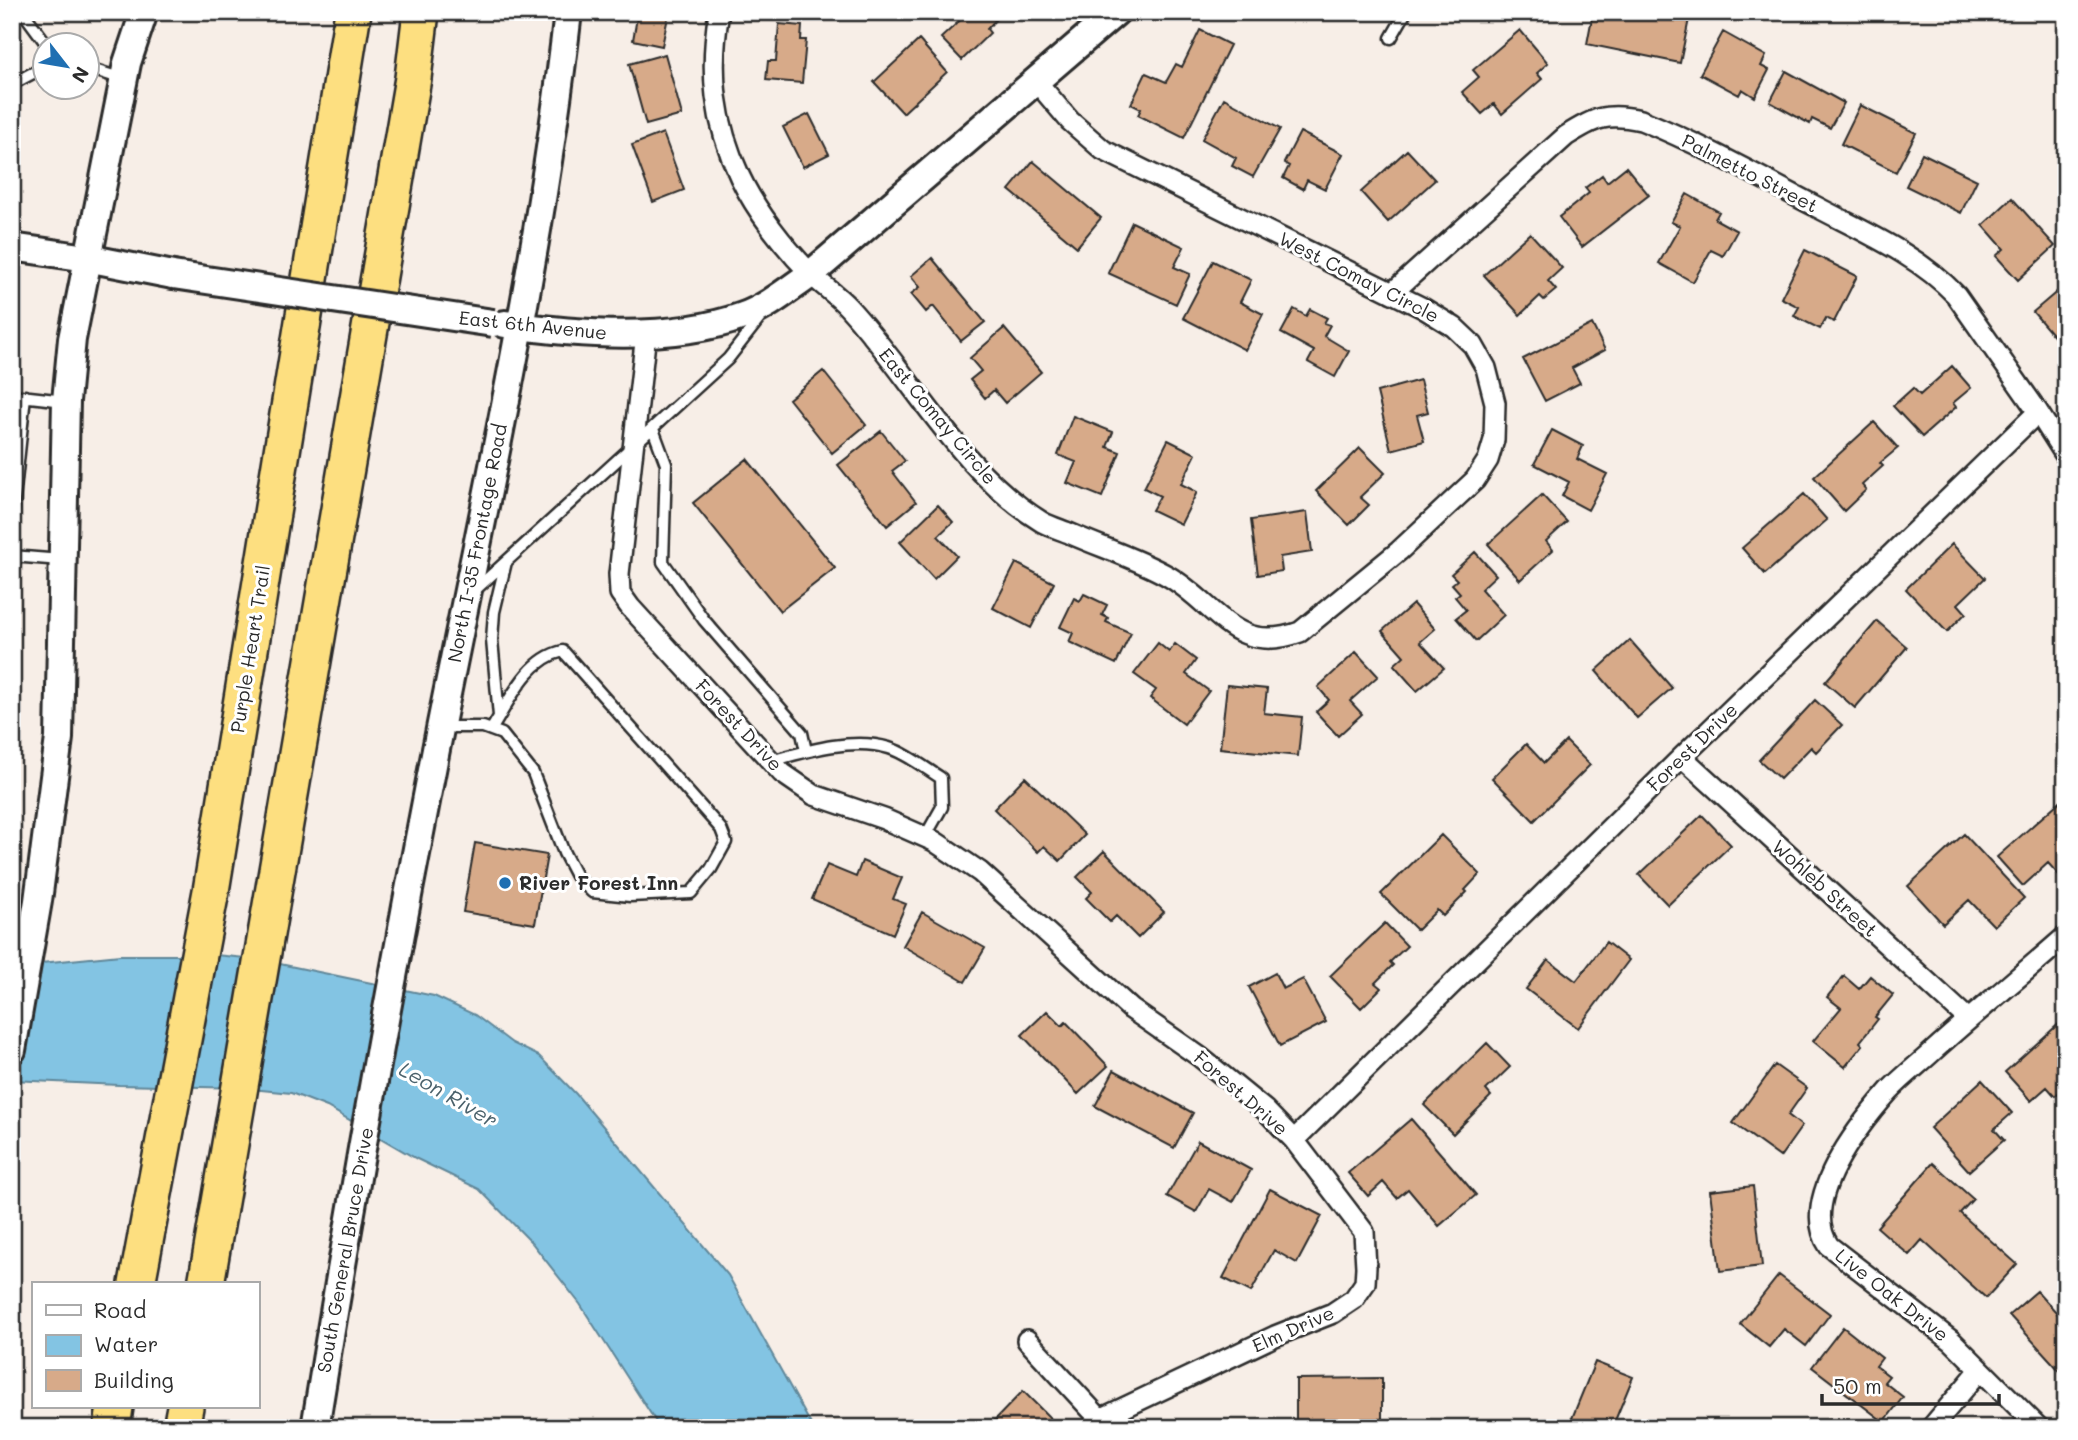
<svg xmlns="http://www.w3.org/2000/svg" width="2078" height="1440" font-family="Mali,sans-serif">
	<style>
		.water { fill: #83c4e3; stroke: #608799; stroke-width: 2 }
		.building { fill: #d7aa89; stroke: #2b2b2b; stroke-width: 2 }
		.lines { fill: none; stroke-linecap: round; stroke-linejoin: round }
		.service-casing { stroke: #2b2b2b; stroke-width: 15 }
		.minor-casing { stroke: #2b2b2b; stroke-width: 24 }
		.secondary-casing { stroke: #2b2b2b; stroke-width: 32 }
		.motorway-casing { stroke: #2b2b2b; stroke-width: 40 }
		.service { stroke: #fff; stroke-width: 10 }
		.minor { stroke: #fff; stroke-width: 19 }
		.secondary { stroke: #fff; stroke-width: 26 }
		.motorway { stroke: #fddf80; stroke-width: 35 }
		.secondary-bridge-casing { stroke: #2b2b2b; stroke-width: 32; stroke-linecap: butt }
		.secondary-bridge { stroke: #fff; stroke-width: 26 }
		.poi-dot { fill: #1f6fb2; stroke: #fff; stroke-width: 2.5 }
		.labels { text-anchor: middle; stroke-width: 6; stroke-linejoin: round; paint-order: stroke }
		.street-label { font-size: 19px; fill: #2b2b2b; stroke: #fff }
		.poi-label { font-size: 19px; font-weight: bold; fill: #2b2b2b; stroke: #fff; text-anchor: start }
		.water-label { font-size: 21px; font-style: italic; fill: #4a616b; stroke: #fff }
	</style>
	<rect width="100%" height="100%" fill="#f7eee7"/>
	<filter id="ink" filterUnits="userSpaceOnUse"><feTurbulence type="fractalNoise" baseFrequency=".0143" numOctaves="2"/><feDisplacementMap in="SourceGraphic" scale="14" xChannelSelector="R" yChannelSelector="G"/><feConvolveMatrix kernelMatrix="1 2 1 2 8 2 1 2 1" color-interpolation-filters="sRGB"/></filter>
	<g filter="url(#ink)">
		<path class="water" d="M 120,955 L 215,955 L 256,959 L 434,996 L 475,1015 L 512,1043 L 539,1056 L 576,1094 L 728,1275 L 813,1428 L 660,1428 L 580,1304 L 532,1243 L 479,1189 L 417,1159 L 327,1107 L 291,1093 L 241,1088 L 119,1085 L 12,1080 L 12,966 Z"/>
		<path class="building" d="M 638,12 L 669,12 L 662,46 L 633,40 Z
			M 969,12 L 991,12 L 997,18 L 987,29 L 990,33 L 962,60 L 941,38 Z
			M 1593,12 L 1681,12 L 1690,14 L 1680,63 L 1587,44 Z
			M 779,24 L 802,26 L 801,40 L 806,40 L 802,83 L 766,80 L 768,61 L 776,61 Z
			M 1200,30 L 1230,45 L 1184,138 L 1138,115 L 1141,109 L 1131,104 L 1146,73 L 1166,82 L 1176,64 L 1182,67 Z
			M 1520,30 L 1548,63 L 1537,73 L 1542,79 L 1502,114 L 1494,104 L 1482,114 L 1462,92 L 1479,77 L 1473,70 Z
			M 1723,32 L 1766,56 L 1761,66 L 1769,70 L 1755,97 L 1742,89 L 1739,95 L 1700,74 Z
			M 919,40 L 947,72 L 903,113 L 874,82 Z
			M 665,54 L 682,115 L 646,125 L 629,64 Z
			M 1786,71 L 1844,103 L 1830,128 L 1812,119 L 1810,124 L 1770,102 Z
			M 1224,98 L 1280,129 L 1253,177 L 1232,166 L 1236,158 L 1202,139 Z
			M 1860,105 L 1916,133 L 1896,172 L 1841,144 Z
			M 809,114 L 829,154 L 803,167 L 783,127 Z
			M 1300,132 L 1343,154 L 1325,189 L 1307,180 L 1303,189 L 1283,178 L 1289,166 L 1284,163 Z
			M 663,133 L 684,190 L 653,202 L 632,145 Z
			M 1407,150 L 1435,180 L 1388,222 L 1361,192 Z
			M 1922,153 L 1977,180 L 1961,213 L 1906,186 Z
			M 1033,161 L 1101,218 L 1077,247 L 1009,190 Z
			M 1626,167 L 1649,195 L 1582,247 L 1559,217 L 1589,193 L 1585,188 L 1602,175 L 1607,182 Z
			M 1687,194 L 1719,212 L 1715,219 L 1737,231 L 1723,256 L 1711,250 L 1693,282 L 1659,263 L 1680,226 L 1671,222 Z
			M 2012,198 L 2055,246 L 2018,280 L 1996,256 L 2004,249 L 1983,225 Z
			M 1132,222 L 1184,247 L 1174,267 L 1190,274 L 1176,304 L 1108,273 Z
			M 1530,233 L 1562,268 L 1548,281 L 1556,290 L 1544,300 L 1540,296 L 1520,315 L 1484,275 Z
			M 1805,250 L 1857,276 L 1834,322 L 1826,318 L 1820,329 L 1794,316 L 1799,307 L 1781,298 Z
			M 932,258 L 985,322 L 961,341 L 933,306 L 926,312 L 911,294 L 920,287 L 911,276 Z
			M 1213,261 L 1251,280 L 1240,302 L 1263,314 L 1245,350 L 1183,318 Z
			M 2066,284 L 2066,343 L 2062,346 L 2033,312 Z
			M 1294,309 L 1306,316 L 1310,309 L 1327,318 L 1324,323 L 1330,325 L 1324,336 L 1349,351 L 1335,377 L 1308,362 L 1314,351 L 1281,333 Z
			M 1592,324 L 1605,350 L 1572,368 L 1580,383 L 1545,401 L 1523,359 Z
			M 1004,328 L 1041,372 L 1005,403 L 994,390 L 985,398 L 970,380 L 981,371 L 970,358 Z
			M 1952,366 L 1971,388 L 1953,403 L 1956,407 L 1922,437 L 1893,406 L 1913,388 L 1920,395 Z
			M 823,371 L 866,425 L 832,453 L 789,399 Z
			M 1420,380 L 1428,412 L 1417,415 L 1424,441 L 1391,450 L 1377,392 Z
			M 1073,416 L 1113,432 L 1107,447 L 1120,452 L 1102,497 L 1067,483 L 1076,462 L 1058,455 Z
			M 1874,422 L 1898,448 L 1880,463 L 1883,466 L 1862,485 L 1866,490 L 1844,511 L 1814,477 Z
			M 1552,430 L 1583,446 L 1577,459 L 1607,474 L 1588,510 L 1562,496 L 1569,482 L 1534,464 Z
			M 881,431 L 905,461 L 892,471 L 916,502 L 887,526 L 838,465 Z
			M 1168,440 L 1196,454 L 1181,484 L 1197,492 L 1181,524 L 1152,510 L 1160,496 L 1144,488 Z
			M 1360,448 L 1385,473 L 1360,497 L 1369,505 L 1349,525 L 1316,491 Z
			M 747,459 L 835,568 L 780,611 L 693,503 Z
			M 1804,494 L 1827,520 L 1765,574 L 1742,548 Z
			M 1542,495 L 1567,522 L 1546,541 L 1553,550 L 1520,580 L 1488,544 Z
			M 938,505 L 953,522 L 938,536 L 957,556 L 934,579 L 900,542 Z
			M 1307,512 L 1312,552 L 1280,557 L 1282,571 L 1258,575 L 1251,520 Z
			M 1952,544 L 1985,578 L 1958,604 L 1966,613 L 1947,632 L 1906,589 Z
			M 1475,552 L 1496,575 L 1481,589 L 1504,615 L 1476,641 L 1456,618 L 1466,610 L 1455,597 L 1460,593 L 1452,584 L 1457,580 L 1451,574 Z
			M 1016,563 L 1054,583 L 1031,628 L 993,608 Z
			M 1084,594 L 1107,605 L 1102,615 L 1108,618 L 1106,622 L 1131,633 L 1116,664 L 1069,642 L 1073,633 L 1060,627 L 1074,598 L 1080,601 Z
			M 1413,604 L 1435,629 L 1420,642 L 1444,668 L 1417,691 L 1394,665 L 1404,656 L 1382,631 Z
			M 1877,621 L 1907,647 L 1855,708 L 1825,682 Z
			M 1630,640 L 1672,688 L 1637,718 L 1596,671 Z
			M 1158,643 L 1169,652 L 1175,644 L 1196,660 L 1186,674 L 1209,691 L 1184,724 L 1150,698 L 1156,690 L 1134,674 Z
			M 1356,652 L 1378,676 L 1350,701 L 1362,714 L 1338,736 L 1316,712 L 1329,700 L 1318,687 Z
			M 1227,685 L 1267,689 L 1264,713 L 1302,717 L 1298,756 L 1220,748 Z
			M 1815,700 L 1842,725 L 1816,752 L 1811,747 L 1780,779 L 1759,760 Z
			M 1566,741 L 1590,765 L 1534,821 L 1492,778 L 1526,744 L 1544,763 Z
			M 1025,777 L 1085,835 L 1060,861 L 1044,846 L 1038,852 L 994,809 Z
			M 2066,796 L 2066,883 L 2048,863 L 2023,886 L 1997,857 Z
			M 1702,815 L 1731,845 L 1668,905 L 1639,875 Z
			M 1964,834 L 2024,898 L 1994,926 L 1969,900 L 1943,924 L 1908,886 Z
			M 1441,835 L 1480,874 L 1465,890 L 1467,892 L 1443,916 L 1437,910 L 1417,930 L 1381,894 Z
			M 475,843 L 547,855 L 535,924 L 463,912 Z
			M 1104,851 L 1164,912 L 1138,938 L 1116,916 L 1110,922 L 1086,898 L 1092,892 L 1077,877 Z
			M 862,861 L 902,878 L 893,899 L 906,904 L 893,934 L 812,899 L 827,865 L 856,877 Z
			M 922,912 L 985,948 L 965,982 L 903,946 Z
			M 1385,923 L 1407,946 L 1390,962 L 1393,965 L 1375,983 L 1381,988 L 1361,1008 L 1330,976 Z
			M 1606,942 L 1629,960 L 1578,1028 L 1526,989 L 1548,960 L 1576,981 Z
			M 1275,973 L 1283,989 L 1303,979 L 1326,1022 L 1280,1046 L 1249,987 Z
			M 1844,976 L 1859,989 L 1870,976 L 1893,995 L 1875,1017 L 1878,1019 L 1860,1042 L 1863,1045 L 1845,1067 L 1813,1041 L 1841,1008 L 1827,997 Z
			M 1047,1011 L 1062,1026 L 1066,1022 L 1108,1066 L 1078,1094 L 1022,1035 Z
			M 2062,1021 L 2066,1025 L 2066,1086 L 2055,1096 L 2047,1087 L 2031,1101 L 2005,1072 Z
			M 1487,1043 L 1510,1067 L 1486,1090 L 1491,1096 L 1453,1134 L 1424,1105 Z
			M 1775,1065 L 1807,1088 L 1788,1115 L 1802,1126 L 1780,1157 L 1733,1123 Z
			M 1114,1070 L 1193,1113 L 1174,1148 L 1095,1106 Z
			M 1982,1080 L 2012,1113 L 1994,1129 L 2004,1140 L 1969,1171 L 1930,1128 Z
			M 1411,1119 L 1476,1195 L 1439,1226 L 1408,1189 L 1397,1198 L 1383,1182 L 1368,1196 L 1348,1173 Z
			M 1198,1141 L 1251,1170 L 1233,1202 L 1209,1189 L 1196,1212 L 1167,1196 Z
			M 1933,1163 L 1973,1199 L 1960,1213 L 2017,1264 L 1986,1298 L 1922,1240 L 1909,1255 L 1877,1227 Z
			M 1753,1186 L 1762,1266 L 1720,1271 L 1710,1191 Z
			M 1270,1189 L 1322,1216 L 1297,1263 L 1274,1250 L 1251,1292 L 1223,1278 Z
			M 1779,1275 L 1830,1314 L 1806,1346 L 1784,1329 L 1769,1347 L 1740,1324 Z
			M 2037,1291 L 2066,1323 L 2066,1366 L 2060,1371 L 2009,1315 Z
			M 1843,1327 L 1882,1358 L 1876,1366 L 1889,1376 L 1884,1382 L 1903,1397 L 1884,1422 L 1812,1367 Z
			M 1595,1362 L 1633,1377 L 1612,1428 L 1568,1428 Z
			M 1382,1378 L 1382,1422 L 1296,1423 L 1296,1379 Z
			M 1023,1391 L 1060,1428 L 987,1428 Z"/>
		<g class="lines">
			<g class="service-casing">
				<path id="service" d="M 23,12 L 48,46
					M 1391,38 L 1406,12
					M 88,68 L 123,79
					M 12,84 L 46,66
					M 12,395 L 65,401
					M 653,429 L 666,464 L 663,562 L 704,620 L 802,733 L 806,751
					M 12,519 L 25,396
					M 12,556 L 61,560
					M 475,590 L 728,359 L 760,318
					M 499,716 L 492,640 L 494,612 L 506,562
					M 441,727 L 483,727 L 502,734 L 533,773 L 564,853 L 576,876 L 592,892 L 630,896 L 691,893 L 711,869 L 726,842 L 721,829 L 563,651 C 527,659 510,700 491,730
					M 771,761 C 807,751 852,737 889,748 C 906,753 925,768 941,778 L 942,807 L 925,837"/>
			</g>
			<g class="minor-casing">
				<path id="minor" d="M 719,12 C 709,71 714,122 740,177 C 756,211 785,248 812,275 C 823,286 837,295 848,307 C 912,376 959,471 1042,522 C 1051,527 1062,530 1071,534 C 1103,548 1138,559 1168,576 C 1218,605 1234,656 1300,632 L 1399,551 L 1475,480 L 1488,460 L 1494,440 L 1495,403 L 1486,368 L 1473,345 L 1454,327 L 1423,308 L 1103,150 L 1070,121 L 1036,81
					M 1392,293 L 1566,136 C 1594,118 1607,112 1641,120 C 1700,144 1756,175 1813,205 C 1862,231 1917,254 1956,295 L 2038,412 L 2066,456
					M 646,333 L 619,574 L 620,593 L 630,607 L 782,773 L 814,795 L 884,819 L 934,841 L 980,872 L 1131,1009 L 1200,1057 L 1265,1110 L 1294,1140 L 1364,1232 L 1366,1267 L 1365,1283 L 1354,1299 L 1333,1313 L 1275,1336 L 1100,1419
					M 1682,757 L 1968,1019
					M 1294,1140 L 1682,757 L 2038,412
					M 1027,1340 L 1100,1419 L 1105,1428
					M 1931,1428 L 1980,1370
					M 2039,1428 L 1952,1341 L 1829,1246 C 1798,1201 1859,1125 1889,1091 C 1902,1077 1918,1065 1932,1052 C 1976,1012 2022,975 2066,936"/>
			</g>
			<g class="secondary-casing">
				<path id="secondary" d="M 12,247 L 87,258 L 173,275
					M 505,324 C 579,335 672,342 743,316 C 768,307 789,289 811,274 L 1116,12
					M 12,1050 L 38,901 L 59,738 L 66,401 L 72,339 L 127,63 L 144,12
					M 315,1428 C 353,1192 395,958 441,724 C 488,487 541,252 568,12"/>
			</g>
			<g class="motorway-casing">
				<path id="motorway" d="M 137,1284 L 211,891 L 353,12
					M 206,1284 L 413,78 L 421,12
					M 112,1428 L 115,1407
					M 181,1428 L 185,1407"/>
			</g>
			<use href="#service" class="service"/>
			<use href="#minor" class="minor"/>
			<use href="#secondary" class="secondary"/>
			<use href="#motorway" class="motorway"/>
			<g class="secondary-bridge-casing">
				<path id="secondary-bridge" d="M 173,275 L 493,323"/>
			</g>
			<use href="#secondary-bridge" class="secondary-bridge"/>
		</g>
	</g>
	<circle class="poi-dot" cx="505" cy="883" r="7"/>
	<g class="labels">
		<g class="street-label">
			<text transform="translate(1750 173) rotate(27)" y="7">Palmetto Street</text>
			<text transform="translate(1359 277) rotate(27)" y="7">West Comay Circle</text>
			<text transform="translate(533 325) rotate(6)" y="7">East 6th Avenue</text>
			<text transform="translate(938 416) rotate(50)" y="7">East Comay Circle</text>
			<text transform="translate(477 543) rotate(-79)" y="7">North I-35 Frontage Road</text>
			<text transform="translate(250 649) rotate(-81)" y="7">Purple Heart Trail</text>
			<text transform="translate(739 725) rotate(47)" y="7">Forest Drive</text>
			<text transform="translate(1692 747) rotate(-44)" y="7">Forest Drive</text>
			<text transform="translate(1825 888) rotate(42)" y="7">Wohleb Street</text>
			<text transform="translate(1241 1093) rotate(41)" y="7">Forest Drive</text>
			<text transform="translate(345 1250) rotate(-80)" y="7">South General Bruce Drive</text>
			<text transform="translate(1892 1295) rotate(38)" y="7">Live Oak Drive</text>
			<text transform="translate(1293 1329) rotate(-24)" y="7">Elm Drive</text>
		</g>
		<g class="poi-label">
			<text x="519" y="890">River Forest Inn</text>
		</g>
		<g class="water-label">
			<text transform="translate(448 1095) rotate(30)" y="7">Leon River</text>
		</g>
	</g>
	<rect width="2078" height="1440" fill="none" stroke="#fff" stroke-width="42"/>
	<rect x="21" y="21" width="2036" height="1398" fill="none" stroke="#2b2b2b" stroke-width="2.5" filter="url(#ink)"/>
	<rect x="32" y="1282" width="228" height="126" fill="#ffffff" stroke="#aaaaaa" stroke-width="2"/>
	<rect x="46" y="1305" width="35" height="10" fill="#ffffff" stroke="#aaaaaa" stroke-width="2"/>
	<text x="94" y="1318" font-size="21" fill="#2b2b2b">Road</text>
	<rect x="46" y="1335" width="35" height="21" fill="#83c4e3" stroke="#aaaaaa" stroke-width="2"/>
	<text x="94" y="1352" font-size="21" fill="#2b2b2b">Water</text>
	<rect x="46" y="1370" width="35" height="21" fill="#d7aa89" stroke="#aaaaaa" stroke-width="2"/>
	<text x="94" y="1388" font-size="21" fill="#2b2b2b">Building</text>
	<g transform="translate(66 66) rotate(121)"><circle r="33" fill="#ffffff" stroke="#aaaaaa" stroke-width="2"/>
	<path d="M0-5L12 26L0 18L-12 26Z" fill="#1f6fb2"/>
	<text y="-10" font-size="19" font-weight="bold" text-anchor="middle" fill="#2b2b2b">N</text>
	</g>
	<path d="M1822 1394v10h177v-10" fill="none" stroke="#2b2b2b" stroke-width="3.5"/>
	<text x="1833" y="1394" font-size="21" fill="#2b2b2b" stroke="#ffffff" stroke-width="5" paint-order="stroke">50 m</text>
</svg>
